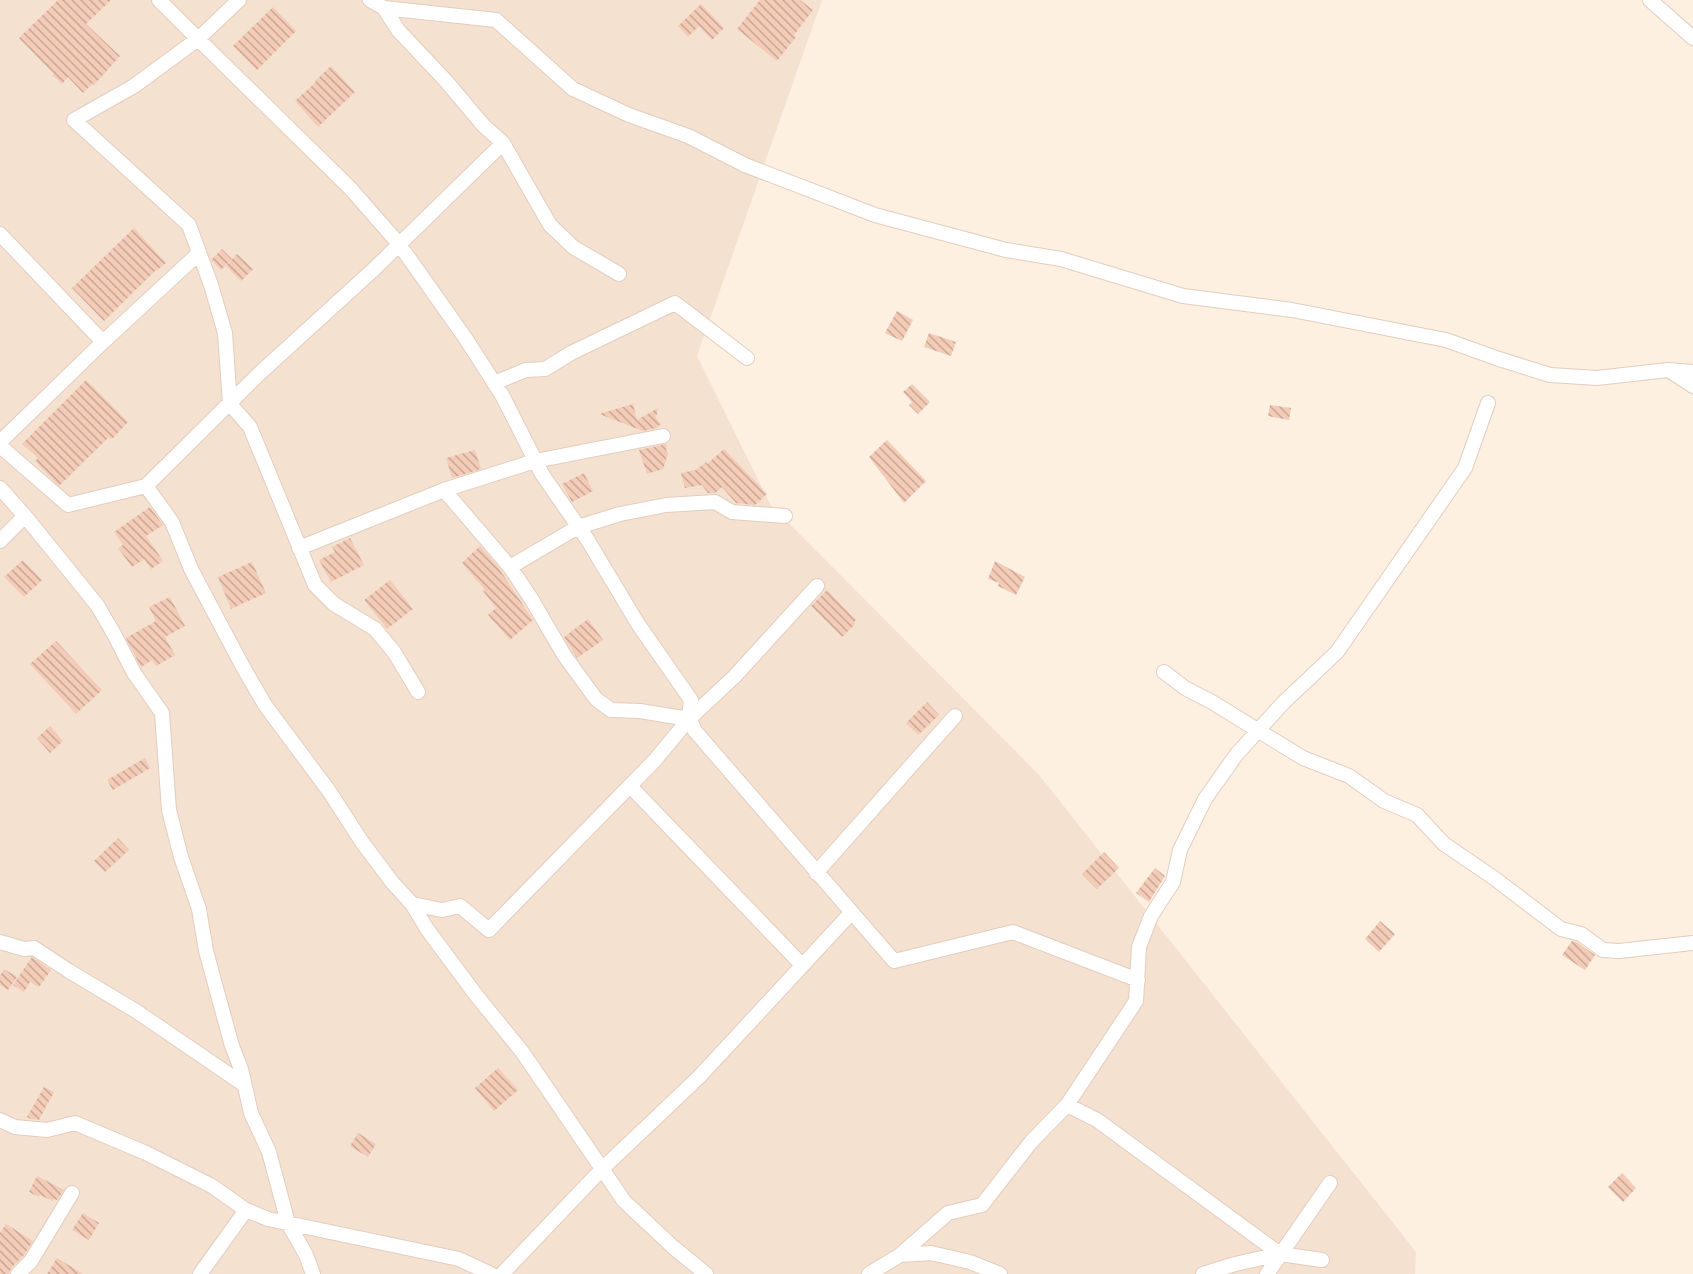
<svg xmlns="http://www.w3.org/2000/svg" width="1693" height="1274" font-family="'Fira Sans',sans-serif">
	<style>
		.residential { fill: #f5e1cf }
		.building { fill: url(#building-back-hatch) }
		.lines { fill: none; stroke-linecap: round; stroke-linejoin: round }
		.minor-casing { stroke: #e3cdbf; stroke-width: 16 }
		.minor { stroke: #fff; stroke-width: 14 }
	</style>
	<defs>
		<pattern id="building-back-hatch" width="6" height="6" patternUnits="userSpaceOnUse" patternTransform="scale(1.5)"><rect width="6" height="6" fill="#f3cbb7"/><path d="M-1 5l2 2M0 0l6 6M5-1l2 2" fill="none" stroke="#c9a797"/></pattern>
	</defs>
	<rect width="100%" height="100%" fill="#fdf0e1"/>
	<path class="residential" d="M 0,0 L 822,0 L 697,356 L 770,504 L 1040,776 L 1416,1252 L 1415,1274 L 0,1274 Z"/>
	<path class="building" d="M 58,0 L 111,0 L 86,24 L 120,56 L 94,85 L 93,83 L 83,93 L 68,77 L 62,84 L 52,75 L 54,74 L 19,38 Z
		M 760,0 L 800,0 L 813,10 L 794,35 L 796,37 L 777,61 L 737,29 Z
		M 701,4 L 724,28 L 712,40 L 699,26 L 688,37 L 678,26 Z
		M 273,7 L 296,31 L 257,70 L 233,46 Z
		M 331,66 L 355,92 L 318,127 L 295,101 L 316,82 L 315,81 Z
		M 134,228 L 166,263 L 156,271 L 156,270 L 104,321 L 72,288 Z
		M 222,249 L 232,259 L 221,270 L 211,260 Z
		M 237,254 L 253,269 L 241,281 L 226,266 Z
		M 897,311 L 913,320 L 902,341 L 885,333 Z
		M 929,333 L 956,342 L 951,356 L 924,347 Z
		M 86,380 L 128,422 L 112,439 L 109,437 L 59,486 L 35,461 L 38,458 L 22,444 Z
		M 912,384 L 930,402 L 918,414 L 909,405 L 912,402 L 903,392 Z
		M 633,404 L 637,420 L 658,408 L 656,418 L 661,424 L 656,428 L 643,431 L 599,414 Z
		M 1270,405 L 1291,408 L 1289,420 L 1268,416 Z
		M 887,440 L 926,481 L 904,503 L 869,457 Z
		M 667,444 L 666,450 L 668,454 L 663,469 L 647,474 L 639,450 Z
		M 724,449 L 767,494 L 755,505 L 736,503 L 722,487 L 715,493 L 708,493 L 702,485 L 685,488 L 681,473 L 696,470 L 706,462 L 707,464 Z
		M 475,450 L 481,469 L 452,478 L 446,458 Z
		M 584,473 L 593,491 L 572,502 L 562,484 Z
		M 150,507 L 163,525 L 146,536 L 163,561 L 151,569 L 144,559 L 132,567 L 118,548 L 123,545 L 114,532 Z
		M 350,538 L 364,565 L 331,582 L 319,560 L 335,552 L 332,547 Z
		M 480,546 L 498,567 L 533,620 L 510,640 L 488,615 L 496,608 L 483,591 L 485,590 L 462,563 Z
		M 23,560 L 42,580 L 24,597 L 4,577 Z
		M 995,561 L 1025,577 L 1016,595 L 998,586 L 999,583 L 988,579 Z
		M 252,562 L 266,593 L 231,609 L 218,577 Z
		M 390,580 L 413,609 L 387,629 L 364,600 Z
		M 827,590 L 856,620 L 854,622 L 855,624 L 842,637 L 811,606 Z
		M 170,597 L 185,626 L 165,637 L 175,655 L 156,666 L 152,660 L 141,667 L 126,638 L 156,621 L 149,607 Z
		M 588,619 L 603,640 L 577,658 L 564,637 Z
		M 56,641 L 102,690 L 76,714 L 30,664 Z
		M 927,702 L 939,715 L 918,735 L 906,723 Z
		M 50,726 L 63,741 L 50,753 L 37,738 Z
		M 145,758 L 150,768 L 113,790 L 107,780 Z
		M 118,838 L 129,850 L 105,872 L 94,861 Z
		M 1104,852 L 1119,868 L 1097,889 L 1082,874 Z
		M 1155,868 L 1165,876 L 1149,902 L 1136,893 Z
		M 1380,921 L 1395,934 L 1379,952 L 1365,939 Z
		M 1572,941 L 1577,942 L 1595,955 L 1585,970 L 1562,955 Z
		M 32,957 L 51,970 L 39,987 L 30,982 L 24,992 L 13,985 Z
		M 4,969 L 17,977 L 8,990 L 0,985 L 0,976 Z
		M 498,1068 L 518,1090 L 494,1111 L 475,1088 Z
		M 44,1087 L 54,1092 L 39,1120 L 31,1119 L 27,1117 Z
		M 358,1133 L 376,1144 L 368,1157 L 350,1146 Z
		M 1622,1173 L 1636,1188 L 1623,1202 L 1608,1187 Z
		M 37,1176 L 64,1190 L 57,1200 L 54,1199 L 53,1201 L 40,1195 L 39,1197 L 29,1192 Z
		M 83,1213 L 99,1223 L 89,1240 L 72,1230 Z
		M 6,1224 L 33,1241 L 24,1255 L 11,1268 L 9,1274 L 0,1274 L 0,1233 Z
		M 57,1258 L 83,1274 L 47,1274 Z"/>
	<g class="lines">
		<g class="minor-casing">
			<path id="minor" d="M 159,0 L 198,39 L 239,0
				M 370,0 L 384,8 L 496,20 L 573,89 L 629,115 L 688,136 L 745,165 L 875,215 L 1006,250 L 1061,259 L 1183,296 L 1292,310 L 1446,340 L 1499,359 L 1550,375 L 1597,378 L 1668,370 L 1693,372
				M 1650,0 L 1693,38
				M 384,8 L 398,30 L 446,81 L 483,125 L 503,143 L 550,225 L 573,247 L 619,274
				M 0,234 L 103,342 L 199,253
				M 1670,371 L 1693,386
				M 494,383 L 526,370 L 545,369 L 571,353 L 675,303 L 747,358
				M 0,442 L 103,342
				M 0,446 L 68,505 L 146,486 L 261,372 L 373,270 L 503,143
				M 146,486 L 172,522 L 191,569 L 243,667 L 265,705 L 329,791 L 362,842 L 392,882 L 412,904
				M 0,488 L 25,516 L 97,605 L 114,634 L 134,673 L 162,713 L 169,810 L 181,857 L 199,909 L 206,951 L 218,995 L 232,1046 L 241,1069 L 251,1113 L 269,1152 L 288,1223 L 306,1255 L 313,1274
				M 444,490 L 510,567 L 532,600 L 564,655 L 596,699 L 611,710 L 640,711 L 689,719
				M 0,541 L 25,516
				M 299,548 L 444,490 L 535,461 L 663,436
				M 510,567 L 578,527 L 620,514 L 666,505 L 715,502 L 732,512 L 785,516
				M 1164,672 L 1185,688 L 1212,702 L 1303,758 L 1349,776 L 1384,801 L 1417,815 L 1444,844 L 1494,878 L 1561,929 L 1581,934 L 1603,950 L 1619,951 L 1693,943
				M 418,692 L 394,652 L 375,629 L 334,604 L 315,585 L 250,427 L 230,404 L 225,333 L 211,285 L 189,225 L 74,120 L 134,86 L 198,39 L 350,188 L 399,244 L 466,339 L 502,395 L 542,474 L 587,539 L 638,624 L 691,700 L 689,719 L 695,731 L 894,961 L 1013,932 L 1138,980
				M 630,786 L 802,965
				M 816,873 L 955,716
				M 0,942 L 24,949 L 34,948 L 69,971 L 136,1011 L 243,1084
				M 1067,1105 L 1097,1120 L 1280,1254
				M 0,1120 L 15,1127 L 47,1130 L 75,1123 L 146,1153 L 212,1186 L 246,1210 L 268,1219 L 459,1259 L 491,1274
				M 900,1255 L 931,1253 L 970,1262 L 1000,1274
				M 18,1274 L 31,1261 L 72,1193
				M 200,1274 L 246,1210
				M 502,1274 L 602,1169 L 699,1077 L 851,913
				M 706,1274 L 673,1247 L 624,1201 L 523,1053 L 476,995 L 427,929 L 412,904 L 442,910 L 460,906 L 489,930 L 655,760 L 689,719 L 735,676 L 817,586
				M 869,1274 L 900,1255 L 948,1213 L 982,1205 L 1031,1142 L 1067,1105 L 1136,1001 L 1139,947 L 1151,916 L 1173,882 L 1180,850 L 1205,799 L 1236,755 L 1283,703 L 1337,652 L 1465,468 L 1488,403
				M 1203,1274 L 1235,1264 L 1280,1254 L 1322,1260
				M 1267,1274 L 1330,1183"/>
		</g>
		<use href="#minor" class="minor"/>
	</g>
</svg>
